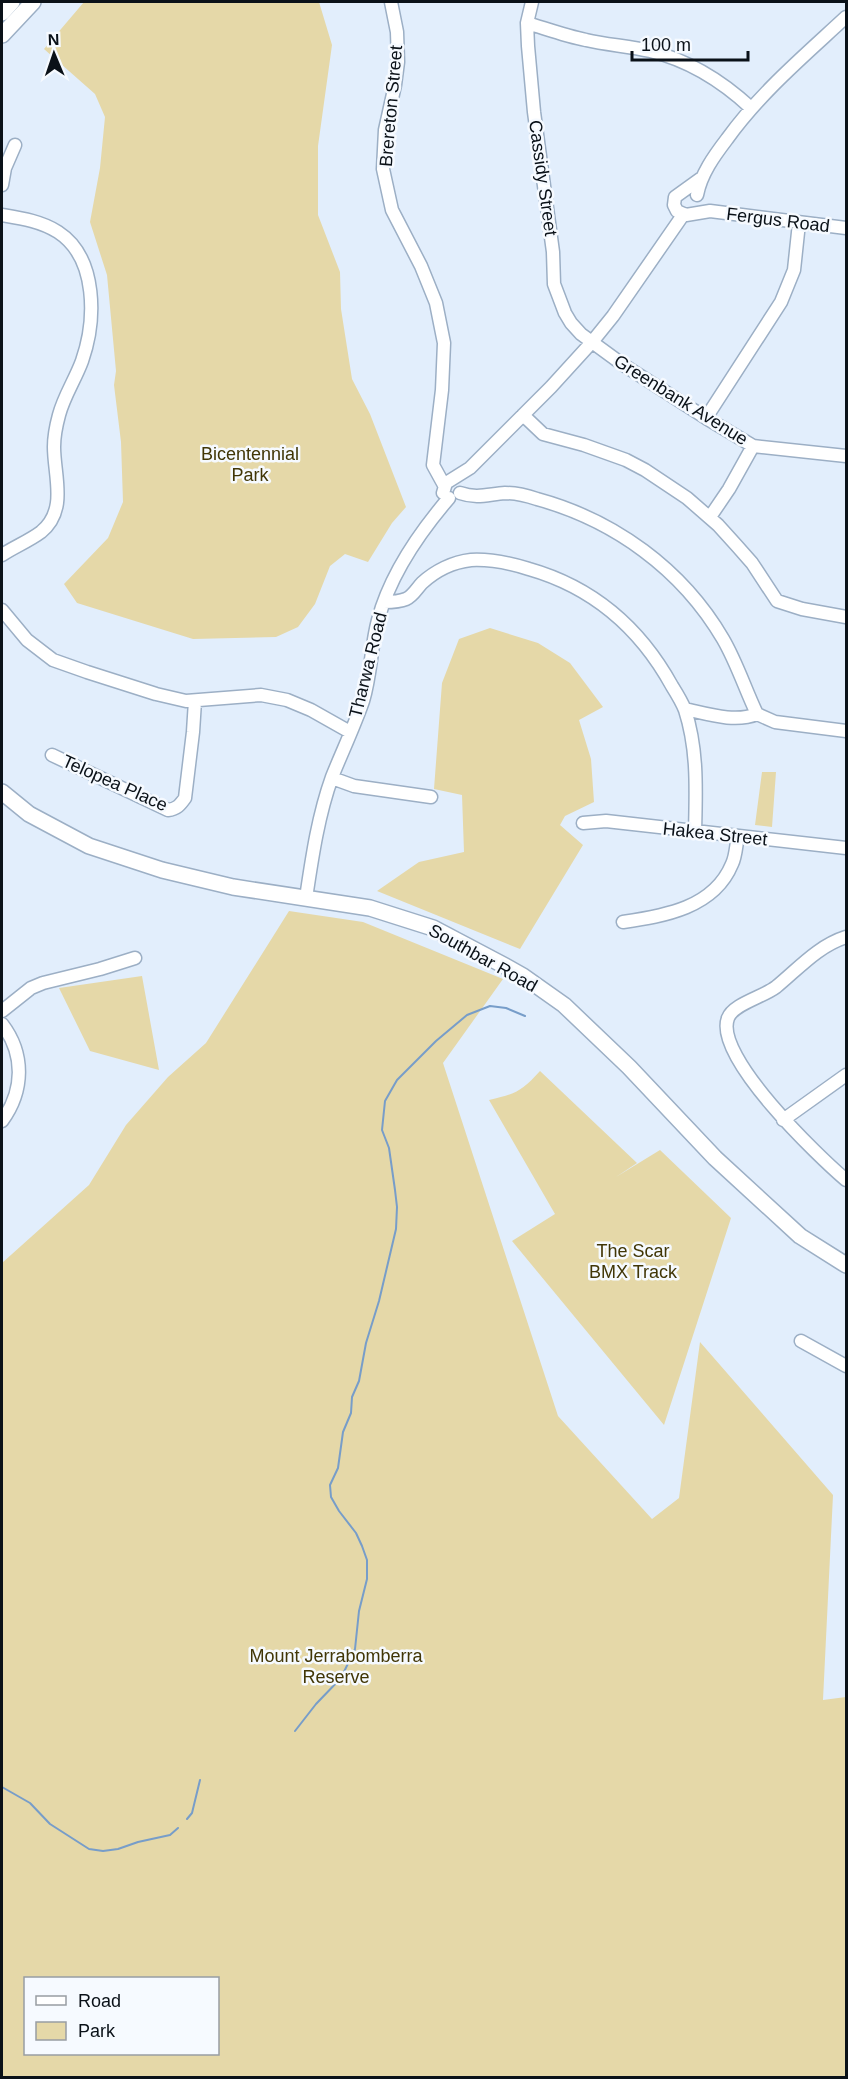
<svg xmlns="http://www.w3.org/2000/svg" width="848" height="2079" font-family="Arial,sans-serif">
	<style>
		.green { fill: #e5d8a8; fill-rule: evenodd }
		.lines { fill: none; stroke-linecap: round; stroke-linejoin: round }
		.stream { stroke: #779dc9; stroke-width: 2 }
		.minor-casing { stroke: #9cafc5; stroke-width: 15 }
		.major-casing { stroke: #9cafc5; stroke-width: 18 }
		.minor { stroke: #fff; stroke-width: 12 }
		.major { stroke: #fff; stroke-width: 15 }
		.labels { text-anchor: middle; stroke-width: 5; stroke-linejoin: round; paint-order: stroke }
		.street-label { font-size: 18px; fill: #0a1118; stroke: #f6faff }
		.park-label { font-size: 18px; fill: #413606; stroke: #f6faff }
	</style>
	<rect width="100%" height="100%" fill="#e2eefc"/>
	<path class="green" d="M 84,2 L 319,2 L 332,45 L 318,146 L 318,215 L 340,272 L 341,309 L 352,379 L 370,414 L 406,507 L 392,523 L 368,562 L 345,554 L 330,566 L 315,604 L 298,627 L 276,637 L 193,639 L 77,603 L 64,584 L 108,538 L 123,502 L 121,442 L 114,385 L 116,371 L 107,275 L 90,222 L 100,168 L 105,117 L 95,94 L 44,49 Z
		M 490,628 L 538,643 L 570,663 L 603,707 L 579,720 L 591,759 L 594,802 L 565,816 L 560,825 L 583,845 L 520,949 L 377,891 L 419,862 L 464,852 L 462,795 L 434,789 L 442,683 L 459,639 Z
		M 762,772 L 776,772 L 772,827 L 755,825 Z
		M 289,911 L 363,922 L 503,979 L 443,1063 L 558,1416 L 652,1519 L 679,1498 L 700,1342 L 833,1495 L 823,1700 L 846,1697 L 846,2077 L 2,2077 L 2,1263 L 89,1185 L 126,1125 L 168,1077 L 206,1043 ZM 26,1978 L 218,1978 L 218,2054 L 26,2054 Z
		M 142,976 L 159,1070 L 90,1051 L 59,988 Z
		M 540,1071 L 637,1163 L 616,1177 L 660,1150 L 731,1218 L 664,1425 L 512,1241 L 555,1214 L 489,1100 C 515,1094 521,1092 540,1071 Z"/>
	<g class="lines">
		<path class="stream" d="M 295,1731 L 316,1704 L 341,1678 L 355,1649 L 359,1611 L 367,1579 L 367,1560 L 362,1546 L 356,1533 L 339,1511 L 331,1497 L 330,1485 L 338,1468 L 343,1432 L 351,1413 L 352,1397 L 359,1381 L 366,1343 L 379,1301 L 396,1229 L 397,1207 L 395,1190 L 389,1148 L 382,1130 L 385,1101 L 397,1080 L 436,1041 L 467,1015 L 490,1006 L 506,1008 L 525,1016
			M 2,1787 L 30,1803 L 50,1824 L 89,1849 L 103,1851 L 118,1849 L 138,1842 L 170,1835 L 178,1828
			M 187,1819 L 192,1813 L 200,1780"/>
		<g class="minor-casing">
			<path id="minor" d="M 391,2 L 397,32 L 398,62 L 395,85 L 385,130 L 383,169 L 392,210 L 421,266 L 436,303 L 444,343 L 442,390 L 433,465 L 444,485
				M 532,2 L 527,23 L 528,46 L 534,112 L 553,252 L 554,284 L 565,313 L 571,323 L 581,334 L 622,364 L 706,418 L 753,446 L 846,456
				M 527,23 C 547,29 566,36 586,40 C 607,45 629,46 650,51 C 688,60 723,82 751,108
				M 700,179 L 675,197 L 674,205 L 677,211 L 686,215 L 710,211 L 846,228
				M 2,185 L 5,168 L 15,145
				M 697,195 C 701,174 714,156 727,139 C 761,92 804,56 846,17
				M 2,215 C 20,218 41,221 58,232 C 98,258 96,321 82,361 C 75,380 64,396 59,415 C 56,426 54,436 54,447 C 54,476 68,510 41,532 C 29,541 14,547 2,555
				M 523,415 L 543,434 L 584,445 L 626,460 L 645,470 L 687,498 L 718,525 L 737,546 L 752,563 L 777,601 L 802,609 L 846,617
				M 706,418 L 781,302 L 794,270 L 799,223
				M 443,493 L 446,483 L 470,468 L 551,387 L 592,342 L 613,316 L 683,215
				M 460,493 C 477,499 489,494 505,493 C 515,493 528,496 537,499 C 614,520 682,569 723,639 C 737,663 745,689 757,714
				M 710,517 L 729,489 L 753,446
				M 384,602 C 392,602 399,602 406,599 C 413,596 417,588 422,583 C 435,571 453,562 471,560 C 491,559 510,563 529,569 C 592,587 640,628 672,686 C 677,694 682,702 685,710 C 698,750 696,791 695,832
				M 2,610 L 27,640 L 53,660 L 87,672 L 156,694 L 186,701 L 261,695 L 287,700 L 311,710 L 350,732
				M 685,709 C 708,714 735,723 757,714 L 775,722 L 846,731
				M 52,755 L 168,810 C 177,809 180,805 185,798 L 193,732 L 195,701
				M 332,778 L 354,786 L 431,797
				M 583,823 L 606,821 L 846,848
				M 306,898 C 312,858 318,816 332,777 C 342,752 354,727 363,701 C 371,675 371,646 378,620 C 390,575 419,533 449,498
				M 623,922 C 664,916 714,908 732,864 C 736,856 736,845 738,836
				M 846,937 C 818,946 799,968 776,987 C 763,997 733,1004 728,1018 C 713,1056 819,1157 846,1180
				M 2,1011 L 31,988 L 43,983 L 100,969 L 135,958
				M 2,1024 C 25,1054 24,1091 2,1121
				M 783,1120 L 846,1075
				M 801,1341 L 846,1366"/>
		</g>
		<g class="major-casing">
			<path id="major" d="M 2,13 L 12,2
				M 2,35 L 33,2
				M 2,792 L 29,814 L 89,846 L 162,870 L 233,887 L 370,908 L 433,928 L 505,966 L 523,976 L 564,1005 L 629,1067 L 715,1158 L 800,1236 L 846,1265"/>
		</g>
		<use href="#minor" class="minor"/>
		<use href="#major" class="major"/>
	</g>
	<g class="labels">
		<g class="street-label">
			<text transform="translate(391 106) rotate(-85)" y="6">Brereton Street</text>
			<text transform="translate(543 178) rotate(82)" y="6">Cassidy Street</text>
			<text transform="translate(778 220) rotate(7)" y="6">Fergus Road</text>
			<text transform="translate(681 400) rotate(32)" y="6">Greenbank Avenue</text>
			<text transform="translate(368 665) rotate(-76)" y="6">Tharwa Road</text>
			<text transform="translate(115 783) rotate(24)" y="6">Telopea Place</text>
			<text transform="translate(715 834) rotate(6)" y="6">Hakea Street</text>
			<text transform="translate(483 958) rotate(29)" y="6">Southbar Road</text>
		</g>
		<g class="park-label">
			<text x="250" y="460">Bicentennial<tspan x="250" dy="21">Park</tspan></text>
			<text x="633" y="1257">The Scar<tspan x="633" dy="21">BMX Track</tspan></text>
			<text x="336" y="1662">Mount Jerrabomberra<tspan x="336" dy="21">Reserve</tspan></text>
		</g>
	</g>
	<rect width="848" height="2079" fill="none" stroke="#0a1118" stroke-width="6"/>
	<rect x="24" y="1977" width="195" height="78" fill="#f6faff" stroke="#989da3" stroke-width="1.5"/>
	<rect x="36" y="1996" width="30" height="9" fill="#ffffff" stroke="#989da3" stroke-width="1.5"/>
	<text x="78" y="2007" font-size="18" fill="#0a1118">Road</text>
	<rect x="36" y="2022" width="30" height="18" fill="#e5d8a8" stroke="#989da3" stroke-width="1.5"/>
	<text x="78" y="2037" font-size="18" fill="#0a1118">Park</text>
	<g transform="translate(54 54) rotate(358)" stroke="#f6faff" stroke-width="4.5" paint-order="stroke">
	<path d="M0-4.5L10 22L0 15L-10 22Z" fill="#0a1118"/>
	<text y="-9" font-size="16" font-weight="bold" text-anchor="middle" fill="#0a1118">N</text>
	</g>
	<path d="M632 51v9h116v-9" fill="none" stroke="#0a1118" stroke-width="3"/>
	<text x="641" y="51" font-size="18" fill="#0a1118" stroke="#f6faff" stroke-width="4.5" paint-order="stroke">100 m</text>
</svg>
